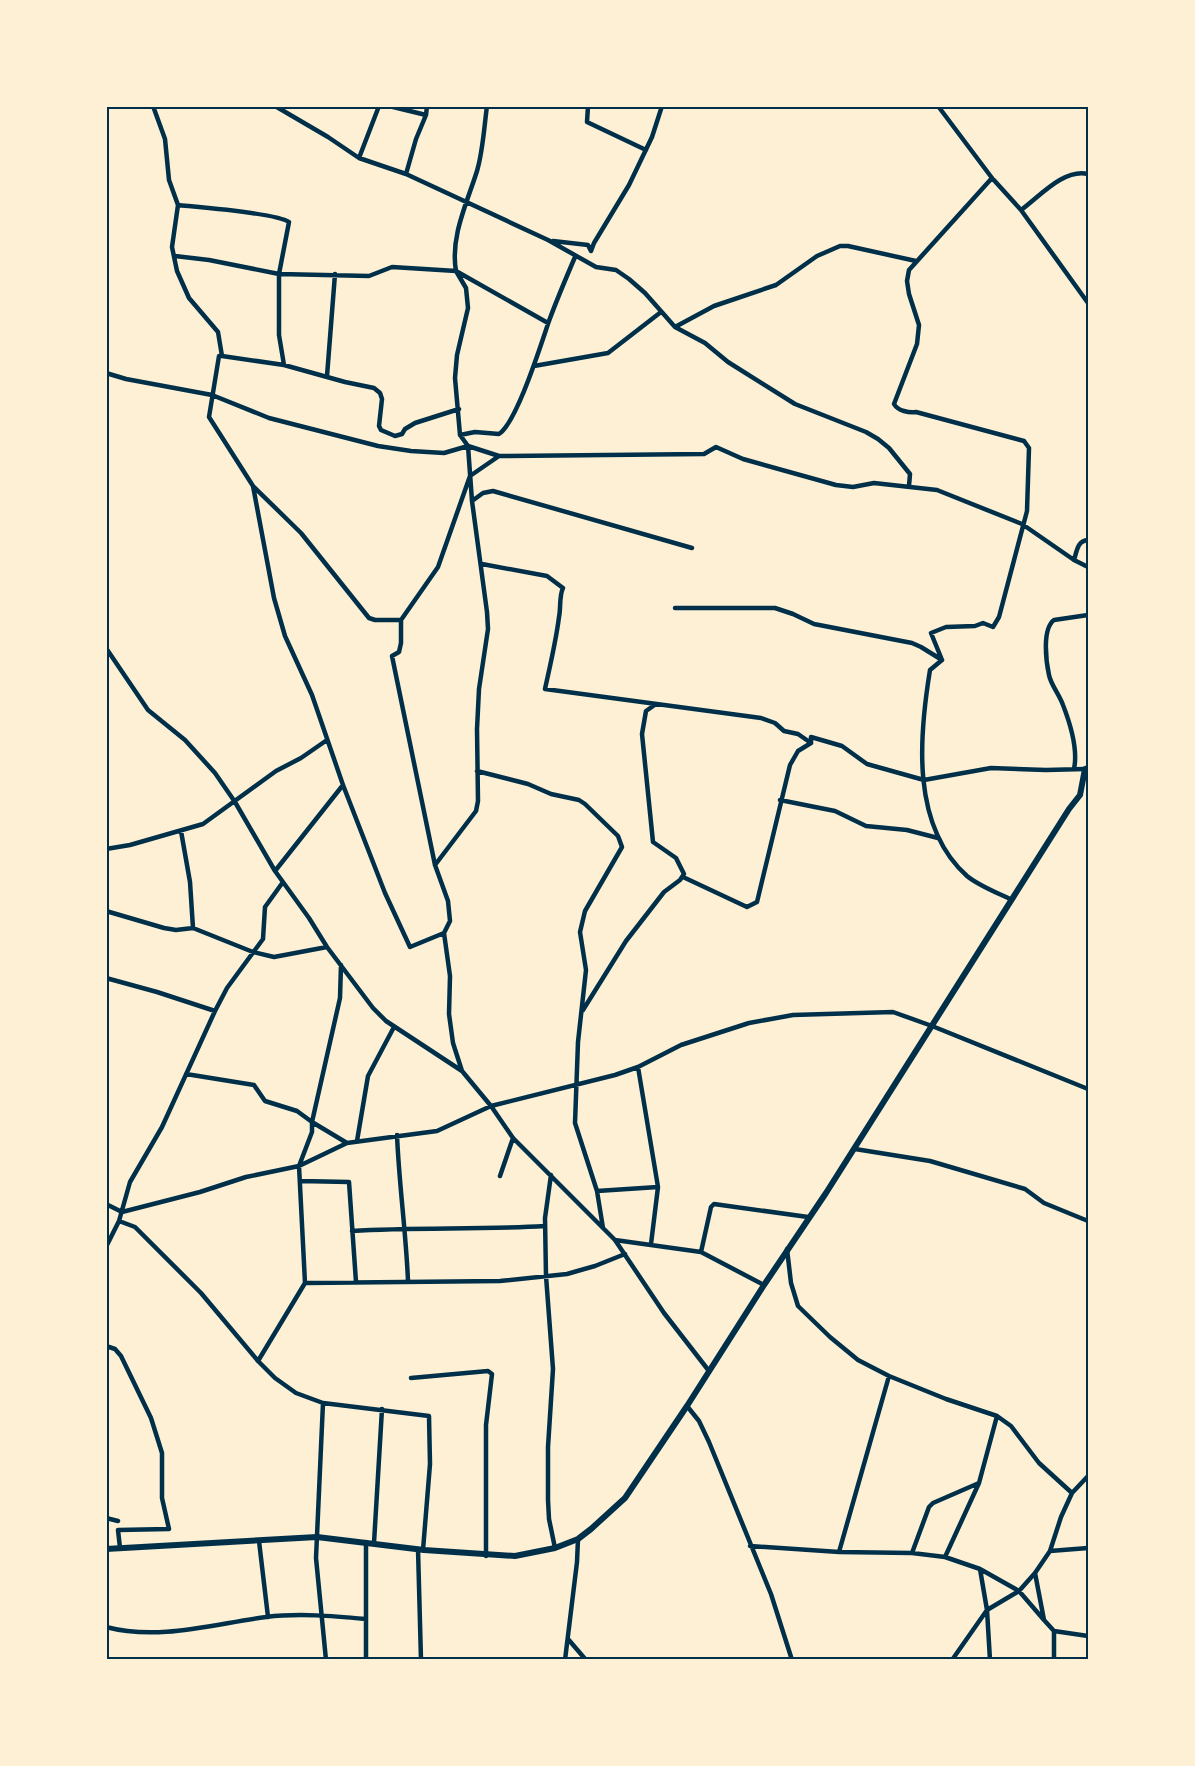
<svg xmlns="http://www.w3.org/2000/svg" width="1195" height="1766" font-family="'Exo 2',sans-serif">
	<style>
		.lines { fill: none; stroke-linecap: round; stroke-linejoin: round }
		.minor { stroke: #003049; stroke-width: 4.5 }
		.tertiary { stroke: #003049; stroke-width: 6 }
		.neatline { fill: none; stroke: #003049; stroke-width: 2 }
	</style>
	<rect width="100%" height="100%" fill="#fdf0d5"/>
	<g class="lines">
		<path class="minor" d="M 153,106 L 165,139 L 169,180 L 178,205 L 172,247 L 177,271 L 189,298 L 218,332 L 222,356 L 219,356 L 209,417 L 253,486 L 301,533 L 369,618 L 375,620 L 401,620
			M 275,106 L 328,137 L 359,158 L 406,174 L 548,240 L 596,267 L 616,270 L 629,279 L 645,293 L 675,327 L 705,343 L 728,362 L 795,404 L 866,432 L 878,439 L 889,448 L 910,474 L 909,486
			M 389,106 L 426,115
			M 487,106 C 484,128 483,151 477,171 C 467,203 450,237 456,271 L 548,323
			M 588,106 L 587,122 L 646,150
			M 938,106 L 992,178 L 1021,210 L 1088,303
			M 359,158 L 379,106
			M 406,174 L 416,139 L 426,115 L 427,106
			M 992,178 L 909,270 L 907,281 L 909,294 L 919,325 L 917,344 L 894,404 C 898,411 909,413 916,412 L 1024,441 L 1029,448 L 1027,511 L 999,617 L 993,627 L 983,623 L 975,626 L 946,627 L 931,633 L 942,660 L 930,670 C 919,737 911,826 967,876 C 979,886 998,893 1012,900
			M 178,205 C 198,207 277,213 289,222 L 279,274 L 279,335 L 284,365
			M 1021,210 C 1039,197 1064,168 1088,174
			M 553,241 L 588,245 L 591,251
			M 591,251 L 594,243 L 629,185 L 652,137 L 662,106
			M 175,256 L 209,260 L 279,274 L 369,276 L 392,267 L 456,271 L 466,288 L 468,308 L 457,355 L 455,378 L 460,435 L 468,446 L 472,501 L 487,612 L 488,629 L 479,689 L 477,729 L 478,801 L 476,811 L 435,865
			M 675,327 L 714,306 L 776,285 L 817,256 L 840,246 L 848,246 L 916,261
			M 222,356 L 284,365 L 345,382 L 374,388 L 380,393 L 382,399 L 379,426 L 381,430 L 395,436 L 402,434 L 405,429 L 415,423 L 459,409
			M 534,366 L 608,353 L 661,312
			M 106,373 L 126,379 L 212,395 L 269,418 L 378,446 L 411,451 L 444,453 L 468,446 L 499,456 L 704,454 L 716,447 L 743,459 L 836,485 L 853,487 L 874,483 L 937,490 L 1022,524 L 1074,560 L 1088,567
			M 327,376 L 335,274
			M 460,435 L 475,432 L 499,434 C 517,422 541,344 549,321 C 557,299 566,278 575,257
			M 253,486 L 274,598 L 285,636 L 312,695 L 343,785 L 385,893 L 410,947 L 444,933
			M 472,501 L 483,493 L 493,491 L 692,548
			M 1074,560 C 1077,551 1077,541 1088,540
			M 482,564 L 547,576 L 563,588 C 559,596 561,608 559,617 C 556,641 550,666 545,689 L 761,718 L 775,723 L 784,731 L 798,734 L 811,743 L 811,737 L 842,746 L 867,764 L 924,780 L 991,768 L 1046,770 L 1085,769
			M 675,608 L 775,608 L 793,614 L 814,624 L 912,643 L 921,647 L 942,660
			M 106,648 L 148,710 L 185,740 L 215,773 L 235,802 L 275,871 L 309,918 L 327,947 L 373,1008 L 386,1021 L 462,1071 L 491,1106 L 513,1138 L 615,1240 L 664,1313 L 709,1371
			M 1074,769 C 1078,750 1070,723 1063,705 C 1059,694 1051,685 1049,675 C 1046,661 1042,629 1054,620 L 1088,615
			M 477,771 L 528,784 L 551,794 L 579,800 L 585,804 L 618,836 L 622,847 L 585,911 L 580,932 L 586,970 L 578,1042 L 575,1123 L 597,1191 L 603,1228
			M 780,800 L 835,811 L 866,826 L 907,830 L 938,838
			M 181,831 L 190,882 L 193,928
			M 106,849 L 130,845 L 203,824 L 276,771 L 301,758 L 327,740
			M 275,871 L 343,785
			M 683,877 L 747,907 L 757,902 L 790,765 L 798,751 L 811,743
			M 106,911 L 164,928 L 176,930 L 193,928 L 253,952 L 274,957 L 327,947
			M 106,978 L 157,992 L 215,1011
			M 583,1010 L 626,941 L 664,892 L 680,880 L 684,874 L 676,858 L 653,842 L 642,734 L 646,711 L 656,704
			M 638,1067 L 658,1187 L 651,1244
			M 462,1071 L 453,1043 L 449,1014 L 450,976 L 444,933 L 450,921 L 448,901 L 435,865 L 392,656 L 399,652 L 401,643 L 401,620 L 438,567 L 470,476 L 499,456
			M 186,1074 L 254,1085 L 265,1101 L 297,1111 L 312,1122 L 347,1143
			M 397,1135 C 399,1184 406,1232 408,1281
			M 357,1141 L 368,1076 L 394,1027
			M 855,1149 L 930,1161 L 1025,1189 L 1044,1203 L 1088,1221
			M 551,1175 L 545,1218 L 546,1276 L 553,1369 L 548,1447 L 548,1500 L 549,1519 L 555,1548
			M 500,1176 L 513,1138
			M 300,1181 L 349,1182 L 356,1282
			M 597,1191 L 658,1187
			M 106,1204 L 122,1212 L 200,1192 L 246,1177 L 299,1166 L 347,1143 L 437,1131 L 491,1106 L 615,1075 L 638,1067 L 681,1045 L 749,1023 L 793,1015 L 893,1012 L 932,1026 L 1088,1089
			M 119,1221 L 135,1227 L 201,1293 L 258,1361 L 275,1378 L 296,1393 L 323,1403 L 316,1558 L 326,1660
			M 352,1231 C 417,1227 481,1230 545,1226
			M 615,1240 L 701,1252 L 764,1285
			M 106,1247 L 119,1221 L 130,1182 L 162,1127 L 215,1011 L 227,988 L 263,939 L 265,907 L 283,882
			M 787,1249 L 791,1283 L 798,1306 L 830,1337 L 858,1360 L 889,1376 L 946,1399 L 997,1416 L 1011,1426 L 1039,1463 L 1072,1493
			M 701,1252 L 711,1207 L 714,1204 L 808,1217
			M 305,1283 L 500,1281 L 567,1274 L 595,1266 L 625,1254
			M 106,1346 L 115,1349 L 121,1356 L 151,1418 L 162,1453 L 162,1498 L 169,1529 L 118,1530 L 120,1548
			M 258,1361 L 305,1283 L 299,1166 L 312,1132 L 312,1122 L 340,998 L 341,965
			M 411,1378 L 488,1371 L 492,1374 L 486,1425 L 486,1556
			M 323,1403 L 429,1416 L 430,1464 L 423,1550
			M 687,1406 L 699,1421 L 709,1442 L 771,1594 L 792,1660
			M 106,1518 L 118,1521
			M 259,1541 L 268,1617
			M 374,1543 L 382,1409
			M 750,1546 L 839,1552 L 912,1553 L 945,1557 L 980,1569 L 1019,1591 L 1044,1620
			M 418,1549 L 421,1660
			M 1050,1551 L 1088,1548
			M 839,1552 L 889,1376
			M 912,1553 L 929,1507 L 933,1503 L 979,1483
			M 945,1557 L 979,1483 L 997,1416
			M 980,1569 L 987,1610 L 990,1660
			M 1035,1573 L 1044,1620 L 1054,1631 L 1088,1636
			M 106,1627 C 159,1641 213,1624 266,1617 C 299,1613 333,1616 366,1619
			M 1054,1631 L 1054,1660
			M 568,1639 L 586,1660
			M 366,1660 L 366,1542
			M 565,1660 L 577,1562 L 578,1539
			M 952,1660 L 987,1610 L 1019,1591 L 1035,1573 L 1050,1551 L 1061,1517 L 1072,1493 L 1088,1476"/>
		<path class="tertiary" d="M 106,1549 L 317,1537 L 424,1550 L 515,1556 L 555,1548 L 578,1539 L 591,1529 L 625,1498 L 687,1406 L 764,1285 L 826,1193 L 1069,809 L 1080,795 L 1085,769 L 1088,768"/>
	</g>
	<rect width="1195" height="1766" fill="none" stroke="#fdf0d5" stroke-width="216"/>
	<rect x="108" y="108" width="979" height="1550" class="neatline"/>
</svg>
